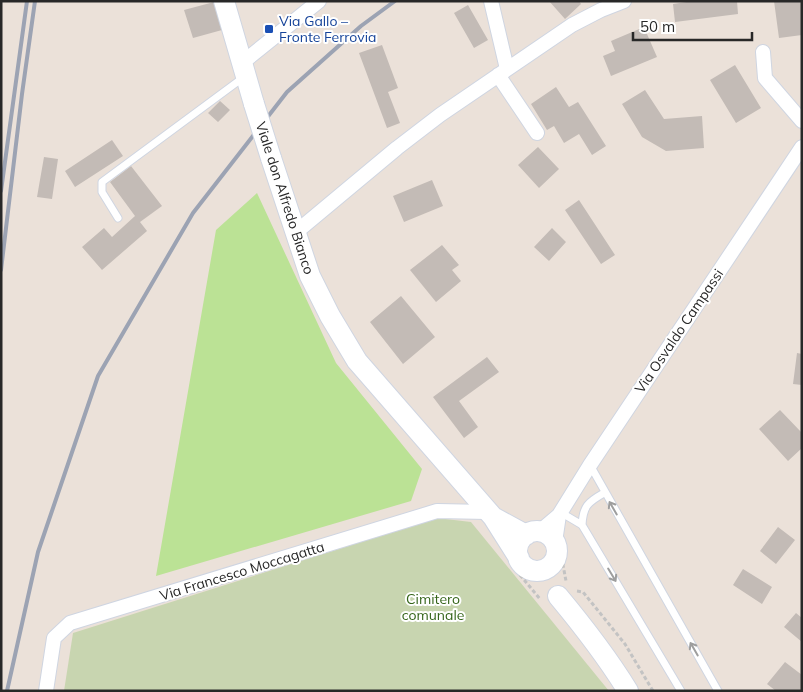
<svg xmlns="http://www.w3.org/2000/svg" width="803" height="692" font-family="Mulish,sans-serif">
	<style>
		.green { fill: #bbe295 }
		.cemetery { fill: #c8d5b0 }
		.building { fill: #c3bbb6 }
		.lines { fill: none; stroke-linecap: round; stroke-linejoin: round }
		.lane-casing { stroke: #cfd5e1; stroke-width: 9 }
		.street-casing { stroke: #cfd5e1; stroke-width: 16 }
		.secondary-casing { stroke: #cfd5e1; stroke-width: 22 }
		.path { stroke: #c3c3c3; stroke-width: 3; stroke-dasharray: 4 2.5; stroke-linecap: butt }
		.lane { stroke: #fff; stroke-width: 7 }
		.street { stroke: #fff; stroke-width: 14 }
		.secondary { stroke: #fff; stroke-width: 20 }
		.rail { stroke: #9ca3b3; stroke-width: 4 }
		.secondary-bridge-casing { stroke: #cfd5e1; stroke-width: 22; stroke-linecap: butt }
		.secondary-bridge { stroke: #fff; stroke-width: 20 }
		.oneway { stroke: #9e9e9e }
		.transit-dot { fill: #1a4fb4; stroke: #fff; stroke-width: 2 }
		.labels { text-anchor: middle; stroke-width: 4; stroke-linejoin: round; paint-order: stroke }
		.transit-label { font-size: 14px; fill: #164399; stroke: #fff; text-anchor: start }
		.street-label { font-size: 14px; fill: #282828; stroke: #fff }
		.park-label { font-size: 14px; fill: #346419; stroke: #fff }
	</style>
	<rect width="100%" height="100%" fill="#ebe1d9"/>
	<path class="green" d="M 257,193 L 336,363 L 422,469 L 411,501 L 156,576 L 216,230 Z"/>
	<path class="cemetery" d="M 437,518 L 471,522 L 609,691 L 64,691 L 73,633 Z"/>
	<path class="building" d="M 549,1 L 579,1 L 581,4 L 565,19 Z
		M 693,1 L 737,1 L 738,14 L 675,22 L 673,4 Z
		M 774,1 L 802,1 L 802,35 L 779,38 Z
		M 214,2 L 222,30 L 193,38 L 184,10 Z
		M 468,5 L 488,40 L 474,48 L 454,13 Z
		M 644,27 L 657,57 L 611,76 L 603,56 L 615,51 L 611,41 Z
		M 382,45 L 398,88 L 388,92 L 400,123 L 387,128 L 359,53 Z
		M 735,65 L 761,108 L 736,123 L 710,80 Z
		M 556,87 L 569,107 L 578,102 L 606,146 L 592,155 L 579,134 L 564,143 L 554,126 L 547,130 L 531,104 Z
		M 645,90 L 664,119 L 702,116 L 704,148 L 666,151 L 642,137 L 622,104 Z
		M 220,101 L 230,110 L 218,122 L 208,113 Z
		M 112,140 L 123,156 L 75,187 L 65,171 Z
		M 538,147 L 559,169 L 539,188 L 518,165 Z
		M 44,157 L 58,159 L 52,199 L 37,197 Z
		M 131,166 L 162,206 L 140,222 L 147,231 L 102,270 L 82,247 L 104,228 L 112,237 L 135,216 L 110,182 Z
		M 432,180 L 443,206 L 404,222 L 393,196 Z
		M 579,200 L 615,255 L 601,264 L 565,210 Z
		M 552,228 L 566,242 L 549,261 L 534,247 Z
		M 442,245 L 459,265 L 452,270 L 461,281 L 436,302 L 410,270 Z
		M 401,296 L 435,337 L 403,364 L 370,322 Z
		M 797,353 L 802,354 L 802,385 L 793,384 Z
		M 487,357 L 499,372 L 459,401 L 478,427 L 464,438 L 433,397 Z
		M 780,410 L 802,433 L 802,448 L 788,461 L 759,429 Z
		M 778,527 L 795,540 L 776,564 L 760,551 Z
		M 743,569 L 772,587 L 762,604 L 733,585 Z
		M 796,613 L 802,618 L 802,642 L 784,627 Z
		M 785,662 L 802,675 L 802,691 L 776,691 L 767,684 Z"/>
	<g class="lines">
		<g class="lane-casing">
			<path id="lane" d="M 118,218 L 102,192 L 102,182 L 244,77
				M 590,465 L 718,691
				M 560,512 L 582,525 L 681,691
				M 582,525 C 583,506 588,502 604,493"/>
		</g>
		<g class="street-casing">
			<path id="street" d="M 491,1 L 507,69
				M 763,52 L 765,78 L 802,121
				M 242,63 L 319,1
				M 498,75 L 537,133
				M 295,233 L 397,148 L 440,115 L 572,25 L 601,10 L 624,1
				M 559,515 L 590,465 L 802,147
				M 539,532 L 559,515 L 555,542
				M 46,691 L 54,638 L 70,623 L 437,511 L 488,512"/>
		</g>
		<g class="secondary-casing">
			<path id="secondary" d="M 224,1 L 254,104
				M 271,158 L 310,276 L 330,316 L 357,361 L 493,517
				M517 551a20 20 0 1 1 40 0a20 20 0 1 1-40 0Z
				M 519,558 L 493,517 L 526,535
				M 558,596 C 583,626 607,657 628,691"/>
		</g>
		<path class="path" d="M 565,551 L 563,565 L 566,581
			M 520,575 L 540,599
			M 577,591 L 583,592 L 625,644 L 653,691"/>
		<use href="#lane" class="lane"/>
		<use href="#street" class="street"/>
		<use href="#secondary" class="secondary"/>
		<path class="rail" d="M 1,191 L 27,1
			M 1,270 L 22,94 L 35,1
			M 7,691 L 38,552 L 98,376 L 193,213 L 287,92 L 361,26 L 395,1"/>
		<g class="secondary-bridge-casing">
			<path id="secondary-bridge" d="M 254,104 L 271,158"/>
		</g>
		<use href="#secondary-bridge" class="secondary-bridge"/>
	</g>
	<defs><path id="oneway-shaft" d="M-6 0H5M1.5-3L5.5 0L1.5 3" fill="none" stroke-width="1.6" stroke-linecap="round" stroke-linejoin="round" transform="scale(1.25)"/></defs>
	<g class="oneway">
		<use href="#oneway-shaft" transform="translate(613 508) rotate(-120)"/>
		<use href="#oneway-shaft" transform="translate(612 575) rotate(59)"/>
		<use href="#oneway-shaft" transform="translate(694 649) rotate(-120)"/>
	</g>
	<rect class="transit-dot" x="264" y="24" width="10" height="10" rx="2.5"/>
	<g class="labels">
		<g class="transit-label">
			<text x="279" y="26">Via Gallo –<tspan x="279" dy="16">Fronte Ferrovia</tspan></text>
		</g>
		<g class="street-label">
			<text transform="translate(285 198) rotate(72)" y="5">Viale don Alfredo Bianco</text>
			<text transform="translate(679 331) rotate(-56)" y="5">Via Osvaldo Campassi</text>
			<text transform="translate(242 571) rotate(-17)" y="5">Via Francesco Moccagatta</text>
		</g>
		<g class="park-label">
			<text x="433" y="604">Cimitero<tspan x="433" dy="16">comunale</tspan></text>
		</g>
	</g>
	<rect width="803" height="692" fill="none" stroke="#282828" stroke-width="5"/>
	<path d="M633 32v8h119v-8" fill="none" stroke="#282828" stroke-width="2.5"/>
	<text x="640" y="32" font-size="15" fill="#282828" stroke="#ffffff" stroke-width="4" paint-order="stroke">50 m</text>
</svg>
